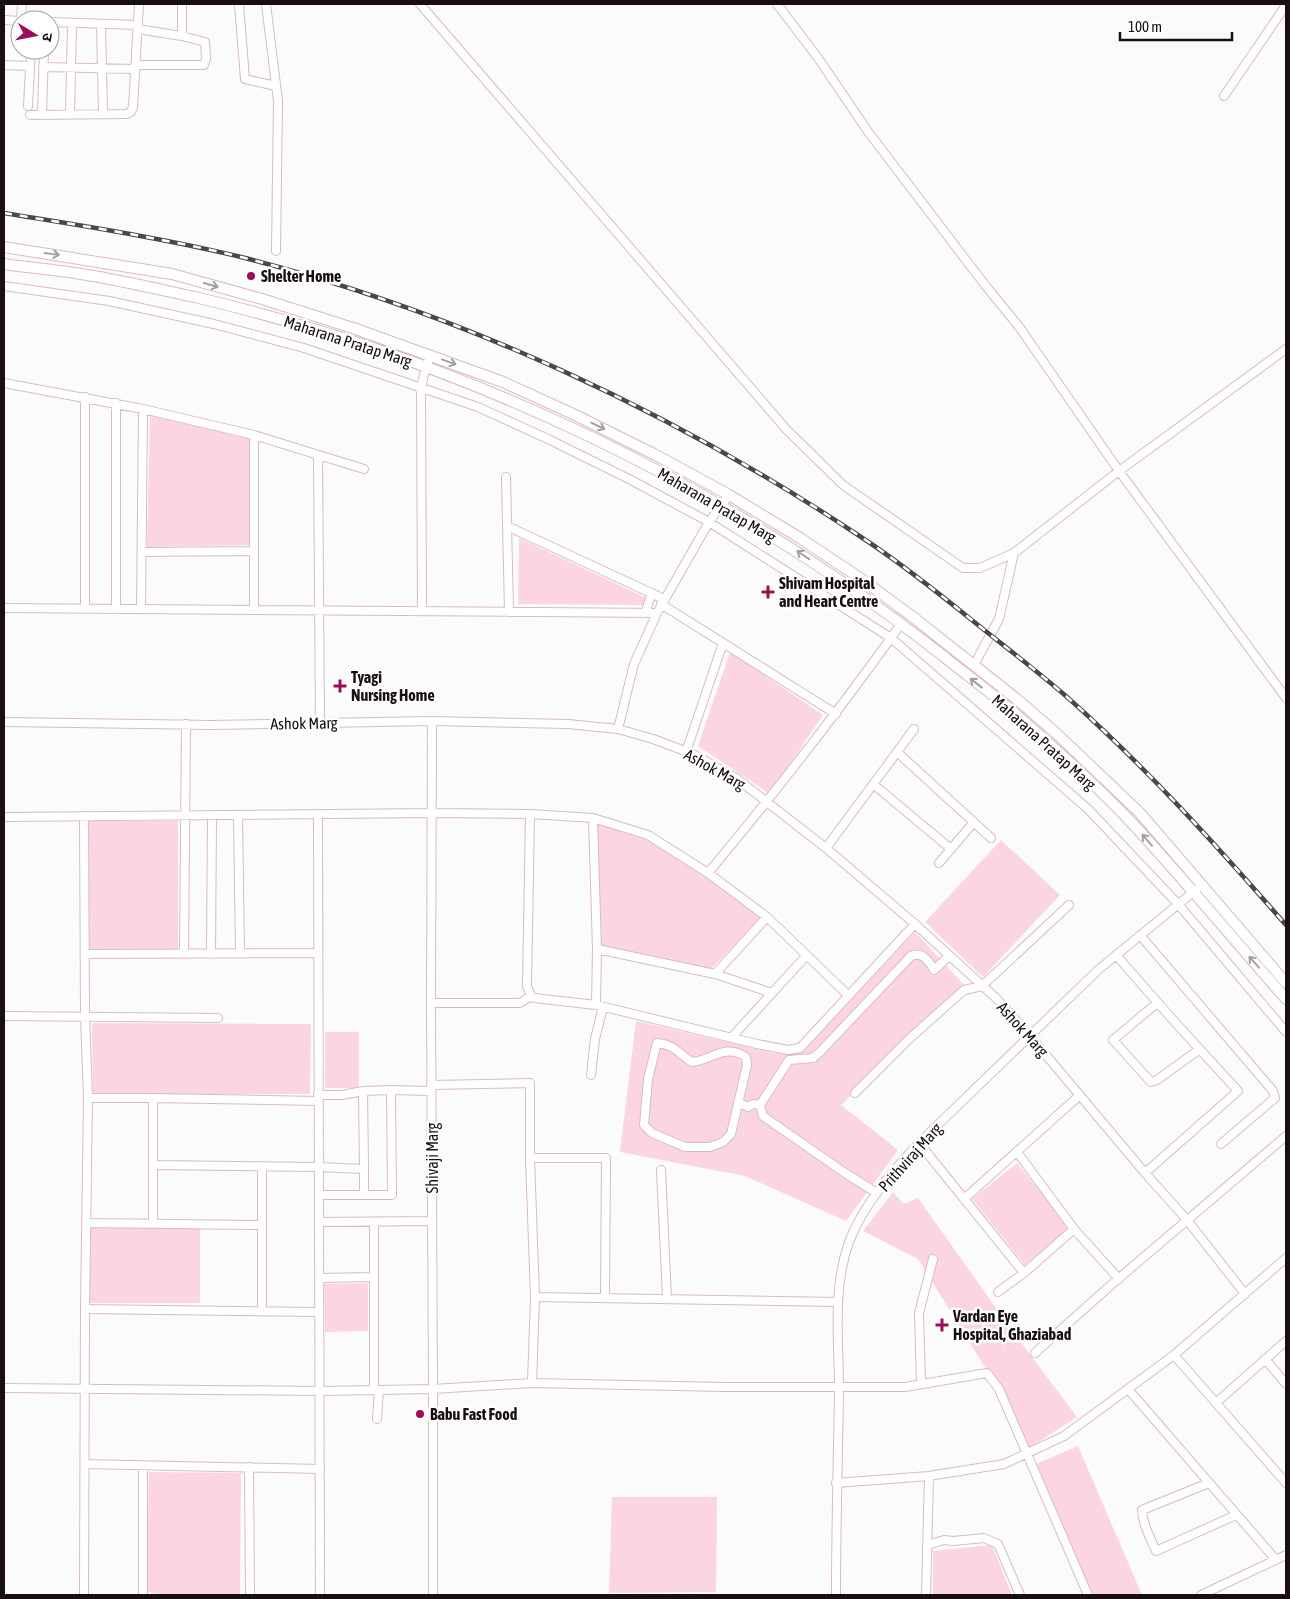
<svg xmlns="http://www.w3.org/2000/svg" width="1290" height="1599" font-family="'Asap Condensed','Noto Sans Devanagari',sans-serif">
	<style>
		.green { fill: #fbd6e2 }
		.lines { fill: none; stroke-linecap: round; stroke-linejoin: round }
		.minor-casing { stroke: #dbbac5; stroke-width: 10 }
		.major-casing { stroke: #dbbac5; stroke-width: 12 }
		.minor { stroke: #fff; stroke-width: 8 }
		.major { stroke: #fff; stroke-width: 10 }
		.rail-casing { stroke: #4e4548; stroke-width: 4.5 }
		.rail { stroke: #fff; stroke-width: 2.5; stroke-dasharray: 8; stroke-linecap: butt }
		.oneway { stroke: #a39fa0 }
		.poi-dot { fill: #9d0c58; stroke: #fff; stroke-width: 2 }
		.labels { text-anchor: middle; stroke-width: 5; stroke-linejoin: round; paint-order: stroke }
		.poi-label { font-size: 16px; font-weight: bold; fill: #190e12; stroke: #fff; text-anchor: start }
		.street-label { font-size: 16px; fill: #190e12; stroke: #fff }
	</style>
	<rect width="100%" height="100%" fill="#fbfbfb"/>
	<path class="green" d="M 150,414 L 251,439 L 250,545 L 147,547 Z
		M 519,538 L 649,599 L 643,605 L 518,604 Z
		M 730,652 L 823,715 L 770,794 L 698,746 Z
		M 89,821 L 178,821 L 178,949 L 89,949 Z
		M 596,823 L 648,837 L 712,875 L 762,917 L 711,969 L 600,945 Z
		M 1001,840 L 1060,895 L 983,977 L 925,922 Z
		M 915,932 L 965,986 L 841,1105 L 898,1150 L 846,1221 L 745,1176 L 620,1152 L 636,1021 L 775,1053 L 792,1053 L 806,1048 Z
		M 92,1023 L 311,1024 L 310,1094 L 93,1094 Z
		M 325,1032 L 359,1032 L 359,1088 L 325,1088 Z
		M 1017,1163 L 1070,1228 L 1025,1265 L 972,1199 Z
		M 893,1192 L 904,1204 L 918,1198 L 1008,1325 L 1077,1417 L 1029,1448 L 985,1367 L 918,1259 L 863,1231 Z
		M 90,1228 L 200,1228 L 200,1303 L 90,1303 Z
		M 368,1283 L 368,1331 L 325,1332 L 324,1284 Z
		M 1078,1446 L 1142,1595 L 1092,1595 L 1036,1464 Z
		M 149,1472 L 241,1473 L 240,1595 L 158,1595 L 147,1591 Z
		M 612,1497 L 717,1497 L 716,1592 L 609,1593 Z
		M 992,1545 L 1012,1595 L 933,1595 L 933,1551 Z"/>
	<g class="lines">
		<g class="minor-casing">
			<path id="minor" d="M 239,4 L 245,79 L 276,86
				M 266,4 L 278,101 L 276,251
				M 420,4 L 786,429 L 843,485 L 963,568 L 980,568 L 1014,553 L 1119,471 L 1286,349
				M 777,4 L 818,58 L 869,133 L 985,285 L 1020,328 L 1119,471 L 1286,698
				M 4,20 L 20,21
				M 21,20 L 22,4
				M 50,22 L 138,25
				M 101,24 L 103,114
				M 137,29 L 182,36 L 182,4
				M 4,65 L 30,66
				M 135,65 L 204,65 L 206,59 L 205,42 L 182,36
				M 43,67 L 135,69
				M 1224,96 L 1286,5
				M 28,106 L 31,50
				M 42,114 L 44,50
				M 70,114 L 72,23
				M 30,115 L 126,114 L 131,112 L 133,107 L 139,4
				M 4,286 L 109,301 L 214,324 L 304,348 L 478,407 L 548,439 L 631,480 L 709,522 L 891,638 L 1088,809 L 1178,904 L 1286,1032
				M 4,383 L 143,409 L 254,435 L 364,469
				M 254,435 L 254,610
				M 318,455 L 320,723
				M 506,477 L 509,612
				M 507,526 L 664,599
				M 142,552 L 253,551
				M 661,604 L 836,714
				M 4,608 L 657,613
				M 85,609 L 85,397
				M 116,609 L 116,403
				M 141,609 L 143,409
				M 422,611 L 421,388 L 426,366 L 431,356
				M 645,613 L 652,593
				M 974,665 L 999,619 L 1014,553
				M 432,721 L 431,1003 L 433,1389 L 433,1595
				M 4,722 L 210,725 L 432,721 L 568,724 L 618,729 L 653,739 L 693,754 L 736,778 L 826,848 L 915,924 L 996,998 L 1030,1036 L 1145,1173 L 1187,1220 L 1245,1294
				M 618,729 L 634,664 L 657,613 L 709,522 L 729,495
				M 686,752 L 723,643
				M 897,752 L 991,838
				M 873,784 L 951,849
				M 318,814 L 320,1595
				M 530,814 L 527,986 L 531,996 L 534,998 L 596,1005 L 757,1044 L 788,1050 L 800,1048 L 915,924
				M 238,815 L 240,954
				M 4,817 L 432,813 L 530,814 L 593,818 L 648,835 L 708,873 L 767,917 L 848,995
				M 593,818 L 597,949 L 596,1005
				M 826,848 L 914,729
				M 939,863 L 974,822
				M 708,873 C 776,792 840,709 901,624
				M 1140,935 L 1273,1091 L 1275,1098 L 1221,1144
				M 597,949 L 715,974 L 767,917
				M 85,954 L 318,953
				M 184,954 L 186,724
				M 211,954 L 212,815
				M 1116,955 L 1173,1020 L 1238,1091 L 1145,1173
				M 715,974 L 772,993
				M 431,1003 L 520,1003 L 531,996
				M 1157,1003 L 1113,1040 L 1151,1082 L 1157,1080 L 1200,1049
				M 4,1016 L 218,1018
				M 731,1038 L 806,956
				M 657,1043 C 676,1045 677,1053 692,1062 C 713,1060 724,1043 746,1057 L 747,1065 L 731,1134 L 723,1142 L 710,1147 L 685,1147 L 652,1133 L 644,1125 L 648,1079 Z
				M 591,1075 L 595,1039 L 603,1007
				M 431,1085 L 530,1083 L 530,1158 L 535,1297 L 532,1383
				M 855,1093 L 908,1040 L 964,990 L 982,986 L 1069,905
				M 318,1095 L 342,1095 L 363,1091 L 391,1090 L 431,1091
				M 88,1098 L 153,1098 L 318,1101
				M 153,1098 L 153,1224
				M 738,1102 L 748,1107 L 753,1104 L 760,1105 L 763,1116 L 845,1173 L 877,1193
				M 760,1105 L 789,1060 L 813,1058 L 820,1052 L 911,956 C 922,951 929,961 934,970 L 949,956
				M 919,1143 L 1024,1273
				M 1017,1152 L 1074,1229 L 1119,1279
				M 530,1158 L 606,1158 L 605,1297
				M 153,1165 L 319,1167 L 364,1169 L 363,1091
				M 262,1166 L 262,1311
				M 661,1170 L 667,1298
				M 319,1195 L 392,1195 L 391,1090
				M 364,1195 L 364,1169
				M 964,1199 L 1080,1095
				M 319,1222 L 432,1221
				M 374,1222 L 374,1390
				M 87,1223 L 262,1225
				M 319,1278 L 374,1277
				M 998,1292 L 1024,1273 L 1074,1229
				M 535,1297 L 838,1302
				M 85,1309 L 319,1312
				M 1035,1353 L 1111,1285 L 1286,1136
				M 1174,1355 L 1286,1483
				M 1265,1359 L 1286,1384
				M 921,1384 L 919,1313 L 933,1259
				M 4,1388 L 320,1391 L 433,1389 L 532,1383 L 725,1387 L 905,1387 L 987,1373 L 999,1389 L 1088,1595
				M 1128,1389 L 1276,1560
				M 1217,1402 L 1286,1341
				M 377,1419 L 379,1390
				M 85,1464 L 320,1469
				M 143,1465 L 143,1595
				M 249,1467 L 250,1595
				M 836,1483 L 929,1476 L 1004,1464 L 1064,1436 L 1174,1355 L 1286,1258
				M 1209,1483 L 1142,1510 C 1143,1525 1150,1537 1156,1551 L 1236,1515
				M 927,1545 L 944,1540 L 953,1541 L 984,1538 L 998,1544 L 1020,1595
				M 84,1595 L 85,1309 L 88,1098 L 85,1017 L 84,816
				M 836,1595 C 836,1527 838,1458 839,1390 C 839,1340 832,1290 849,1242 C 863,1205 892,1172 919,1143 L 1098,970 L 1197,889
				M 926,1595 L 929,1476
				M 1201,1595 L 1286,1555"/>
		</g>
		<g class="major-casing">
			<path id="major" d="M 4,247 L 172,274 L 262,299 L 356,329 L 503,382 L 573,414 L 654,454 L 729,495 L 800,538 L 860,578 L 913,617 L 1018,700 L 1057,734 L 1140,813 L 1286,983
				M 4,264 C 31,268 59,270 87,275 C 124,281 162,290 199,298 C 468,362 724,484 942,655 C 965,674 991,692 1013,712 C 1053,747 1094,783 1130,821 C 1184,879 1234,940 1286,999"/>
		</g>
		<use href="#minor" class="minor"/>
		<use href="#major" class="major"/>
		<g class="rail-casing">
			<path id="rail" d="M 4,213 C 83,226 163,238 241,257 C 459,312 671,411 858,535 C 898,561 936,591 973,621 C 1004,646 1036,670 1067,697 C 1146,767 1217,846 1286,925"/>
		</g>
		<use href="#rail" class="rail"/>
	</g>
	<defs><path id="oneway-shaft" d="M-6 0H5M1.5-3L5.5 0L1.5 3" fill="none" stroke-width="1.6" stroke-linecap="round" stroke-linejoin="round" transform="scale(1.25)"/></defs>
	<g class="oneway">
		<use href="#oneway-shaft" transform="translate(52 254) rotate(8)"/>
		<use href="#oneway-shaft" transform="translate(211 285) rotate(16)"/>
		<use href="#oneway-shaft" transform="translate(449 362) rotate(20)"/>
		<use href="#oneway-shaft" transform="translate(598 426) rotate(26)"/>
		<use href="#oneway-shaft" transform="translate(803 555) rotate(-146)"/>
		<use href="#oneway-shaft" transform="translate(976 683) rotate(-142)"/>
		<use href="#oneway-shaft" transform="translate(1147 840) rotate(-131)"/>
		<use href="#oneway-shaft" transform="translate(1254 962) rotate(-131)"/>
	</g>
	<g class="poi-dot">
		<circle cx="251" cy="276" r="5"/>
		<path d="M765.5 584.5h5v5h5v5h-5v5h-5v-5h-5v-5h5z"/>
		<path d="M337.5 678.5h5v5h5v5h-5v5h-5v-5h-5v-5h5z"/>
		<path d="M939.5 1317.5h5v5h5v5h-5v5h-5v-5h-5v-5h5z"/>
		<circle cx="420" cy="1414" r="5"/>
	</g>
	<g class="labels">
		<g class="poi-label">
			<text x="261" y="282">Shelter Home</text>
			<text x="779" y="589">Shivam Hospital<tspan x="779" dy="18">and Heart Centre</tspan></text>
			<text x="351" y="683">Tyagi<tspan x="351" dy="18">Nursing Home</tspan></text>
			<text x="953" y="1322">Vardan Eye<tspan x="953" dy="18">Hospital, Ghaziabad</tspan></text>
			<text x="430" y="1420">Babu Fast Food</text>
		</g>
		<g class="street-label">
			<text transform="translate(348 341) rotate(18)" y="6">Maharana Pratap Marg</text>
			<text transform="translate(717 505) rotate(30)" y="6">Maharana Pratap Marg</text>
			<text transform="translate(304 723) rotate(-1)" y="6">Ashok Marg</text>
			<text transform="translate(1044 742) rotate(42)" y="6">Maharana Pratap Marg</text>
			<text transform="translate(715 769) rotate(29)" y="6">Ashok Marg</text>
			<text transform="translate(1023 1029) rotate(48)" y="6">Ashok Marg</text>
			<text transform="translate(910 1157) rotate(-48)" y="6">Prithviraj Marg</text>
			<text transform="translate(432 1158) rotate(-90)" y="6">Shivaji Marg</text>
		</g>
	</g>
	<rect width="1290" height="1599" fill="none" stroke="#190e12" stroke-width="10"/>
	<g transform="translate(35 35) rotate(100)"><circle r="24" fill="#ffffff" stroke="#a39fa0"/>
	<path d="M0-4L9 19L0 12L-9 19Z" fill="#9d0c58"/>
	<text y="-8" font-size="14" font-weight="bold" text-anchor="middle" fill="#190e12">उ</text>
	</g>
	<path d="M1120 32v8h112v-8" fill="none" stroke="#190e12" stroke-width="2.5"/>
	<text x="1128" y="32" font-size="15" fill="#190e12" stroke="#ffffff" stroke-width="4" paint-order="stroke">100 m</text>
</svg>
